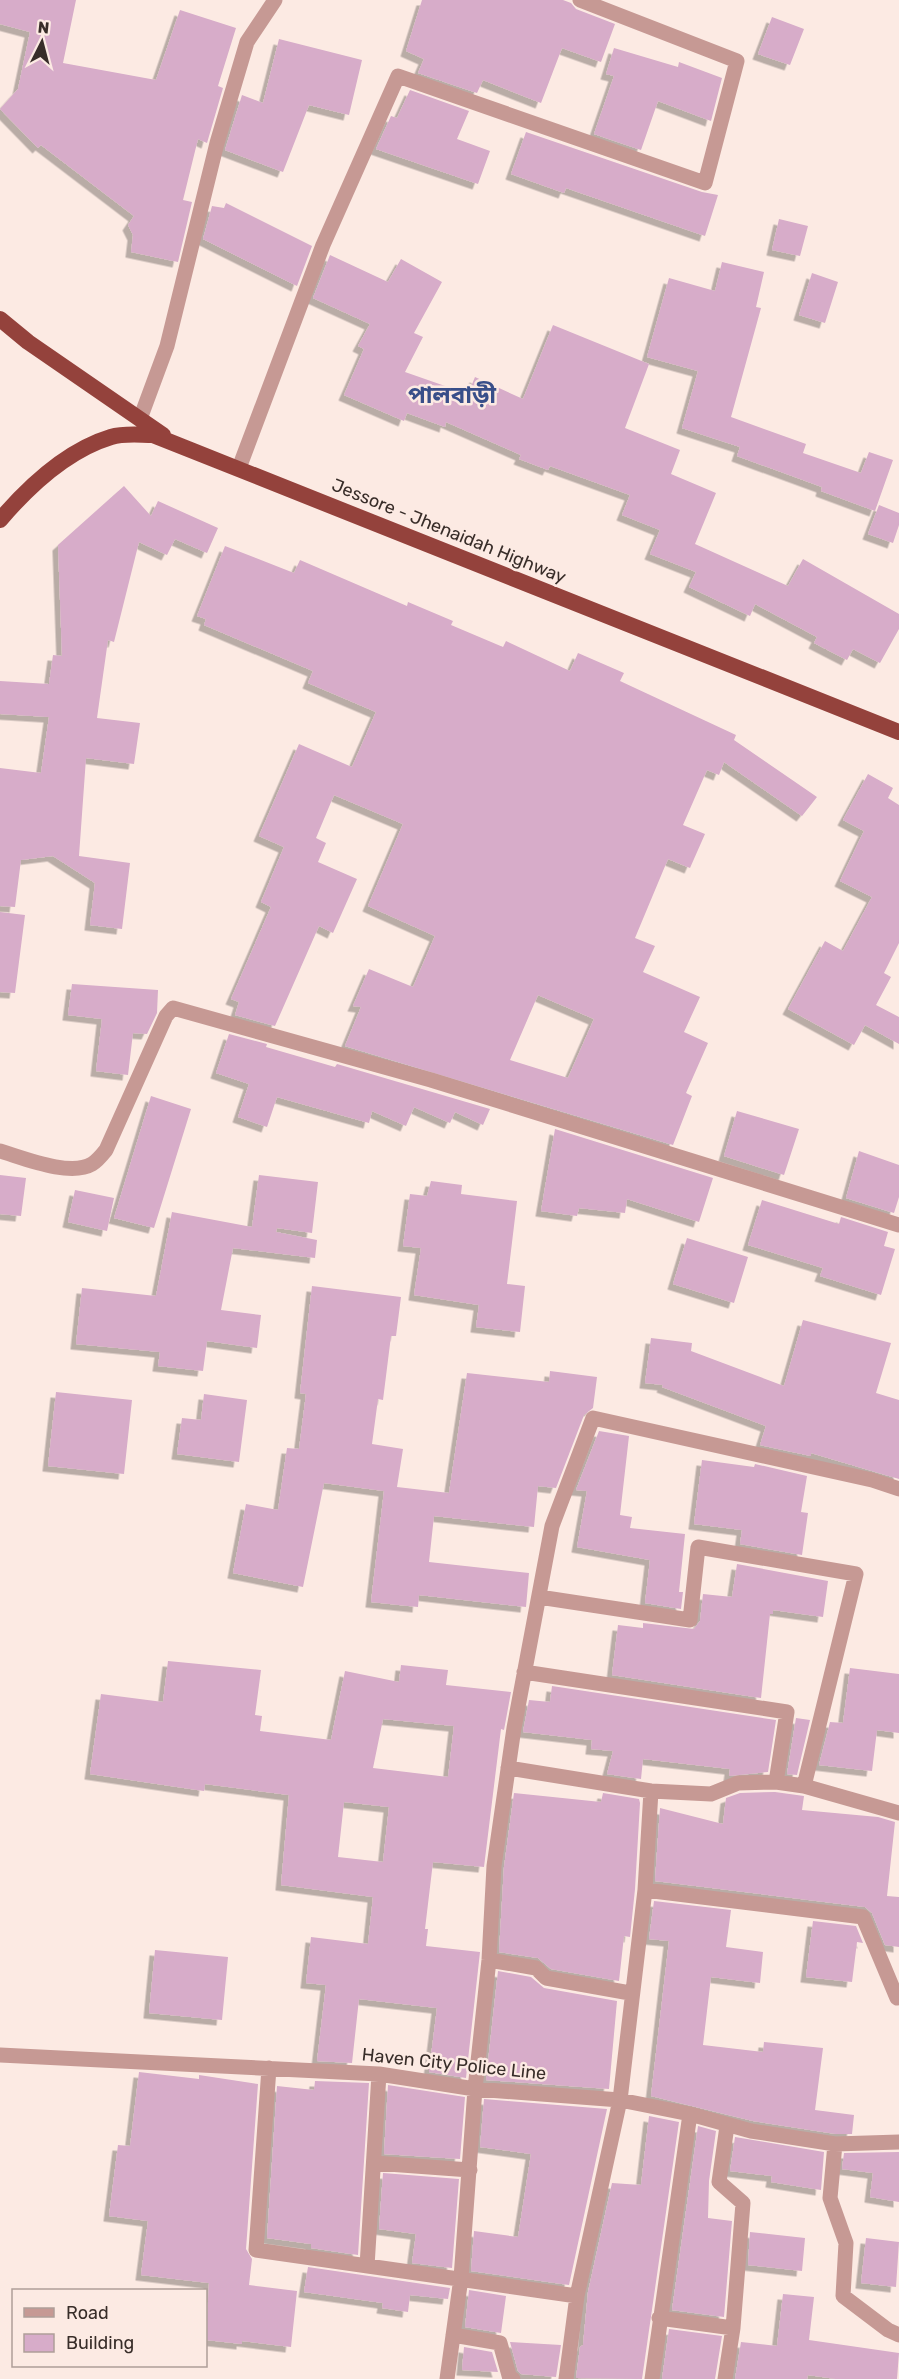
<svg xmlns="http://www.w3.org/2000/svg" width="899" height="2379" font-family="Rubik,'Noto Sans Bengali',sans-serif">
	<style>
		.building { fill: #d7acc9; fill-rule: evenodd; filter: url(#shadow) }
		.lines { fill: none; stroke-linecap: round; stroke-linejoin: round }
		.minor { stroke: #c69994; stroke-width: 15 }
		.trunk { stroke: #94423c; stroke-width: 16 }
		.labels { text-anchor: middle; stroke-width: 5; stroke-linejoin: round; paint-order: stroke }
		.street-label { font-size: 18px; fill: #382d29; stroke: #fceae3 }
		.district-label { font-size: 24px; font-weight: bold; fill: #384e89; stroke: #fceae3 }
	</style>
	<defs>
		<filter id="shadow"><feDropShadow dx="-5.5" dy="5.5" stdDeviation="0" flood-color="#0004"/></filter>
	</defs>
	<rect width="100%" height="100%" fill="#fceae3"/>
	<path class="building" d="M 0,0 L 76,0 L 63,63 L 156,80 L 180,10 L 236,28 L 218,86 L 223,88 L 207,143 L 198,139 L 183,200 L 192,202 L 178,262 L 131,252 L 133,235 L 128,225 L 134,216 L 41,145 L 38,148 L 0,109 L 18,89 L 30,32 L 0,24 Z
		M 422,0 L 563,0 L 571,3 L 576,9 L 615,24 L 601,62 L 562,48 L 541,103 L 483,80 L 477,93 L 418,73 L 424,59 L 406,51 Z
		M 772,17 L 804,29 L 790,65 L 758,54 Z
		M 279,39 L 362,60 L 349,115 L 309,105 L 283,172 L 225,150 L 242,95 L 263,103 Z
		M 614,48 L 678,67 L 679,62 L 722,78 L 711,121 L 658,101 L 641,150 L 594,134 L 614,76 L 606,74 Z
		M 410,90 L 469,111 L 457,139 L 490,151 L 478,184 L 376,149 L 391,116 L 397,118 Z
		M 526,132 L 702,192 L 718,195 L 705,236 L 566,188 L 564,193 L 511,174 Z
		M 226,203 L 312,246 L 297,286 L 203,239 L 212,206 L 224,208 Z
		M 779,219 L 808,226 L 800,256 L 772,250 Z
		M 330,255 L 388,282 L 401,259 L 442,282 L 414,333 L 423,337 L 405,372 L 468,394 L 475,377 L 523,399 L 553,325 L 649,364 L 625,428 L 680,450 L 671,474 L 716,493 L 695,544 L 788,586 L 803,559 L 899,614 L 899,629 L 880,663 L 853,649 L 847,660 L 814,643 L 817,637 L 755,604 L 750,616 L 689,587 L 696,572 L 650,554 L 660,530 L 622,515 L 630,495 L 550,466 L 548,470 L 519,459 L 521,455 L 446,422 L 445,427 L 407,413 L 404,421 L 344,395 L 364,349 L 358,346 L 370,324 L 313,298 Z
		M 722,262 L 764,272 L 756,307 L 761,308 L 731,417 L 806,444 L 803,453 L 861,473 L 869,452 L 893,460 L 875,511 L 821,491 L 822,487 L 737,456 L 740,447 L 682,428 L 698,371 L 647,357 L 669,278 L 715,291 Z
		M 812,273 L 838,282 L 825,323 L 799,315 Z
		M 124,486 L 151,516 L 158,501 L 218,528 L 207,553 L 175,539 L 167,555 L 139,542 L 114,642 L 108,640 L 97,718 L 140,723 L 134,764 L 86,758 L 79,856 L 130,863 L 122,929 L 90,925 L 95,883 L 53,856 L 21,860 L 15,907 L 0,906 L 0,768 L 41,773 L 49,717 L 0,714 L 0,681 L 49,684 L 53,655 L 62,656 L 58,545 Z
		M 879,505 L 899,513 L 899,525 L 893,543 L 868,534 Z
		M 225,546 L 294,573 L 300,560 L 407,606 L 408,602 L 453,621 L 451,625 L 503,647 L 506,641 L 570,671 L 578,653 L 624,673 L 620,681 L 736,735 L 734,740 L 817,797 L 802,816 L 724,762 L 719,775 L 707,770 L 683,825 L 705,834 L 690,868 L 668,859 L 635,938 L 655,946 L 643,972 L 700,997 L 684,1032 L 708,1043 L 686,1093 L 692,1096 L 673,1145 L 345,1046 L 361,1007 L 353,1006 L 369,969 L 413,987 L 435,936 L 368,906 L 403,824 L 334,795 L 316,838 L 326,843 L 318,862 L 357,879 L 333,933 L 319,926 L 275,1026 L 235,1015 L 239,1002 L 231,999 L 271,907 L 261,902 L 284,847 L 259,836 L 299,744 L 352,767 L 376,712 L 308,683 L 313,671 L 204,625 L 206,619 L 197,616 ZM 538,995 L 594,1019 L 568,1078 L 510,1060 Z
		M 868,774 L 893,788 L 888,798 L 899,805 L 899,943 L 884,973 L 891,977 L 876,1005 L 899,1017 L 899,1044 L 865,1025 L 854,1045 L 788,1009 L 825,941 L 843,951 L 872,897 L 840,881 L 864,831 L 843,820 Z
		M 0,912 L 25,915 L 15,993 L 0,992 Z
		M 72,984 L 158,990 L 157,1013 L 147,1034 L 133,1033 L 128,1075 L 96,1071 L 102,1019 L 68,1015 Z
		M 229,1034 L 267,1044 L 266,1047 L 335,1067 L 337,1064 L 490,1109 L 483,1125 L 455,1112 L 450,1123 L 414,1107 L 406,1126 L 372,1111 L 369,1123 L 277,1097 L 267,1127 L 238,1117 L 249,1084 L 216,1073 Z
		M 151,1096 L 191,1109 L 154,1228 L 114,1218 Z
		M 737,1111 L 799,1129 L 784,1175 L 724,1156 Z
		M 555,1129 L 713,1178 L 699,1222 L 627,1199 L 625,1213 L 579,1208 L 577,1216 L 541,1211 Z
		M 859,1151 L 899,1165 L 899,1197 L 894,1213 L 846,1198 Z
		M 0,1175 L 26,1178 L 21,1216 L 0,1214 Z
		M 259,1175 L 318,1182 L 312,1233 L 277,1228 L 276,1232 L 317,1240 L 315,1258 L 233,1248 L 221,1310 L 261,1315 L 257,1348 L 207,1341 L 203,1371 L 158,1366 L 160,1352 L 76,1344 L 82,1288 L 156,1296 L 172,1212 L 252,1227 Z
		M 431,1181 L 462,1185 L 461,1194 L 517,1201 L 507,1284 L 525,1286 L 520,1332 L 476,1327 L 479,1305 L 414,1295 L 421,1248 L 403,1246 L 410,1194 L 427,1196 Z
		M 75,1190 L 114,1198 L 107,1231 L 68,1222 Z
		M 762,1200 L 839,1224 L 841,1217 L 888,1232 L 884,1246 L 895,1249 L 881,1295 L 820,1276 L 823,1268 L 748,1245 Z
		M 687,1238 L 748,1257 L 734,1303 L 673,1284 Z
		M 312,1286 L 401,1297 L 396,1336 L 391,1336 L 383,1400 L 378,1399 L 372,1444 L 403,1449 L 397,1487 L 449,1493 L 467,1373 L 549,1382 L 550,1371 L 597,1377 L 593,1408 L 584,1415 L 556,1488 L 538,1486 L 534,1527 L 434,1516 L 429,1562 L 529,1573 L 526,1607 L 419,1595 L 418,1607 L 371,1602 L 384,1491 L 324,1483 L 303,1587 L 233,1573 L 246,1504 L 278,1510 L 287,1448 L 299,1449 L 306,1394 L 300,1393 Z
		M 803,1320 L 891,1343 L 876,1393 L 899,1400 L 899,1479 L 811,1453 L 811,1456 L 760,1445 L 766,1426 L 662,1387 L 663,1385 L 645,1383 L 651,1338 L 692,1343 L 691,1351 L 784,1386 Z
		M 56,1392 L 132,1400 L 124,1474 L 48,1466 Z
		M 204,1394 L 247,1400 L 239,1462 L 177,1454 L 182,1418 L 201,1420 Z
		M 599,1431 L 629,1436 L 620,1515 L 632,1517 L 630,1528 L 685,1534 L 679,1592 L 683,1592 L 681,1609 L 645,1603 L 650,1560 L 577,1547 L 587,1491 L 576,1490 Z
		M 702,1460 L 754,1467 L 755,1464 L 807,1476 L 801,1512 L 808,1513 L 802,1555 L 740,1544 L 742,1530 L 694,1524 Z
		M 737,1564 L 828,1581 L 823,1617 L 773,1610 L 773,1614 L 770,1614 L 761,1698 L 612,1675 L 618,1625 L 643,1628 L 643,1623 L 694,1629 L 700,1621 L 703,1594 L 732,1597 Z
		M 168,1661 L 261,1670 L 255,1715 L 262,1716 L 260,1731 L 331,1740 L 345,1671 L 399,1682 L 401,1665 L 448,1670 L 446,1685 L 511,1692 L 504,1730 L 501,1729 L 484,1867 L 433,1862 L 425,1929 L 428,1929 L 426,1946 L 480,1952 L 466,2078 L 429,2072 L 437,2008 L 359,1999 L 352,2063 L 317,2061 L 326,1985 L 306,1983 L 311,1937 L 368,1944 L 373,1897 L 281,1885 L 289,1795 L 205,1784 L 204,1791 L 90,1774 L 101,1694 L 163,1702 ZM 383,1719 L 454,1726 L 448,1777 L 373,1768 ZM 344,1802 L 389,1807 L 383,1862 L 338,1857 Z
		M 850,1668 L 899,1674 L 899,1733 L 877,1730 L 872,1771 L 819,1765 L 830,1722 L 843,1723 Z
		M 552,1686 L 776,1720 L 768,1772 L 729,1776 L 730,1769 L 643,1759 L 641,1779 L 607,1774 L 613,1751 L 591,1749 L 592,1740 L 523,1732 L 529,1700 L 550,1702 Z
		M 796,1718 L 810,1720 L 797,1775 L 787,1774 Z
		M 775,1792 L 804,1796 L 802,1810 L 878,1817 L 895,1822 L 887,1896 L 899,1897 L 899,1947 L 885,1945 L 872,1913 L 865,1907 L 655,1881 L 660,1808 L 723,1824 L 726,1798 L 740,1793 Z
		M 514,1793 L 601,1802 L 603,1793 L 639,1799 L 640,1803 L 635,1889 L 630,1937 L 624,1936 L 619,1981 L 551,1969 L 538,1958 L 499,1952 L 504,1867 Z
		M 654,1901 L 731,1910 L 726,1947 L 763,1952 L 760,1983 L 711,1977 L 703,2045 L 763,2052 L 764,2042 L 823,2048 L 815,2110 L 854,2115 L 852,2134 L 836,2134 L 753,2121 L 651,2096 L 669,1941 L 649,1939 Z
		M 813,1921 L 856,1926 L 863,1943 L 857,1942 L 852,1982 L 806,1977 Z
		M 155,1950 L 228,1957 L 222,2020 L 149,2013 Z
		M 498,1971 L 531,1977 L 544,1988 L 617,2001 L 609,2089 L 486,2080 Z
		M 139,2072 L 199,2079 L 199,2075 L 258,2084 L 246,2249 L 252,2259 L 249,2285 L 297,2291 L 291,2347 L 242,2341 L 242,2344 L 206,2340 L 209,2283 L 141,2275 L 148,2221 L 109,2216 L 118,2145 L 130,2146 Z
		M 315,2081 L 369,2083 L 358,2255 L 311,2248 L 311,2244 L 267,2238 L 277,2086 L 314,2090 Z
		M 388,2085 L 465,2097 L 460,2159 L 384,2154 Z
		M 484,2099 L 607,2109 L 569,2285 L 471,2271 L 474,2231 L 518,2237 L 531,2154 L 480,2147 Z
		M 649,2116 L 679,2122 L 642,2379 L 576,2378 L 580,2347 L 583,2345 L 588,2292 L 612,2183 L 641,2185 Z
		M 698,2126 L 716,2131 L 709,2181 L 708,2218 L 732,2221 L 724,2317 L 672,2310 Z
		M 735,2137 L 824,2152 L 821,2190 L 771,2182 L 772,2176 L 730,2171 Z
		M 899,2152 L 899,2202 L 870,2197 L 873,2173 L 842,2169 L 844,2153 Z
		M 383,2173 L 459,2179 L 452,2268 L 412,2263 L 416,2234 L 379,2229 Z
		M 750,2232 L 805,2238 L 802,2271 L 748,2265 Z
		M 866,2238 L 899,2242 L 896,2287 L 861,2283 Z
		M 308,2267 L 450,2288 L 448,2299 L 410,2295 L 408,2312 L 382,2308 L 383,2303 L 304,2292 Z
		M 469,2290 L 506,2296 L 501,2333 L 465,2327 Z
		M 783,2294 L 814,2297 L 809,2340 L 899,2353 L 897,2379 L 836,2379 L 808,2375 L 807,2379 L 735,2379 L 741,2342 L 777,2346 Z
		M 669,2329 L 722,2336 L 715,2379 L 662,2379 Z
		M 510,2342 L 561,2345 L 556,2377 L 521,2374 L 518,2371 Z
		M 464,2347 L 492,2352 L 498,2372 L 462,2370 Z"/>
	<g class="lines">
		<path class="minor" d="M 140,419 L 167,346 L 217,143 L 247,42 L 275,0
			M 239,468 L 323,245 L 398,76 L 705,183 L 737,61 L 580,0
			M 0,1151 C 24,1158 70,1177 92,1164 C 97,1161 102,1155 106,1150 L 166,1016 L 173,1008 L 431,1080 L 899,1225
			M 539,1597 L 690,1620 L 698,1547 L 856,1574 L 804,1786
			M 524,1672 L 787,1712 L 776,1782
			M 508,1768 L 651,1791 L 711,1794 L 738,1783 L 776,1782 L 804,1786 L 899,1813
			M 645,1890 L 863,1917 L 897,1998
			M 489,1960 L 536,1968 L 546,1978 L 630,1993
			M 0,2055 L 379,2074 L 475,2089 L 620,2100 L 690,2114 L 751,2131 L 835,2144 L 899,2142
			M 269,2068 L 256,2250 L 577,2296
			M 835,2144 L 830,2198 L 846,2243 L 843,2296 L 888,2330 L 899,2335
			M 374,2163 L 470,2170
			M 367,2266 L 379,2074
			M 659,2318 L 733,2328
			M 453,2335 L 500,2343 L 510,2379 L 513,2379
			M 447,2379 L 461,2278 L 475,2089 L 489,1960 L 494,1866 L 514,1728 L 552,1526 L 593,1418 L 872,1480 L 899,1489
			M 566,2379 L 577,2296 L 620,2100 L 645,1890 L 651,1791
			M 652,2379 L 690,2114
			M 725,2379 L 733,2328 L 743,2203 L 719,2182 L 727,2126"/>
		<path class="trunk" d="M 0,319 L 28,342 L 163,435
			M 0,520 C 29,486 68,450 111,437 C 124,433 139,435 153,435 L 899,732"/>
	</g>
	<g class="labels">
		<g class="street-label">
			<text transform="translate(449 531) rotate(22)" y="6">Jessore - Jhenaidah Highway</text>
			<text transform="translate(454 2064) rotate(6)" y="6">Haven City Police Line</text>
		</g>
		<g class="district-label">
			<text x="452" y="403">পালবাড়ী</text>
		</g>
	</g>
	<rect x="12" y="2289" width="195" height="78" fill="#fceae3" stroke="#ae9e99" stroke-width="1.5"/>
	<rect x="24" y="2308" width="30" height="9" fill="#c69994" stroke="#ae9e99" stroke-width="1.5"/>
	<text x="66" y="2319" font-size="18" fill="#382d29">Road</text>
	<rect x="24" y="2334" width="30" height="18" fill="#d7acc9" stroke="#ae9e99" stroke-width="1.5"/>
	<text x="66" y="2349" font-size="18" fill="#382d29">Building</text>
	<g transform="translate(42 42) rotate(6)" stroke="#fceae3" stroke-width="4.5" paint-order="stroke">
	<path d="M0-4.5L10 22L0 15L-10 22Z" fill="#382d29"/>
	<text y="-9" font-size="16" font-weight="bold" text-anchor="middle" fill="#382d29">N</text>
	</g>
</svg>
